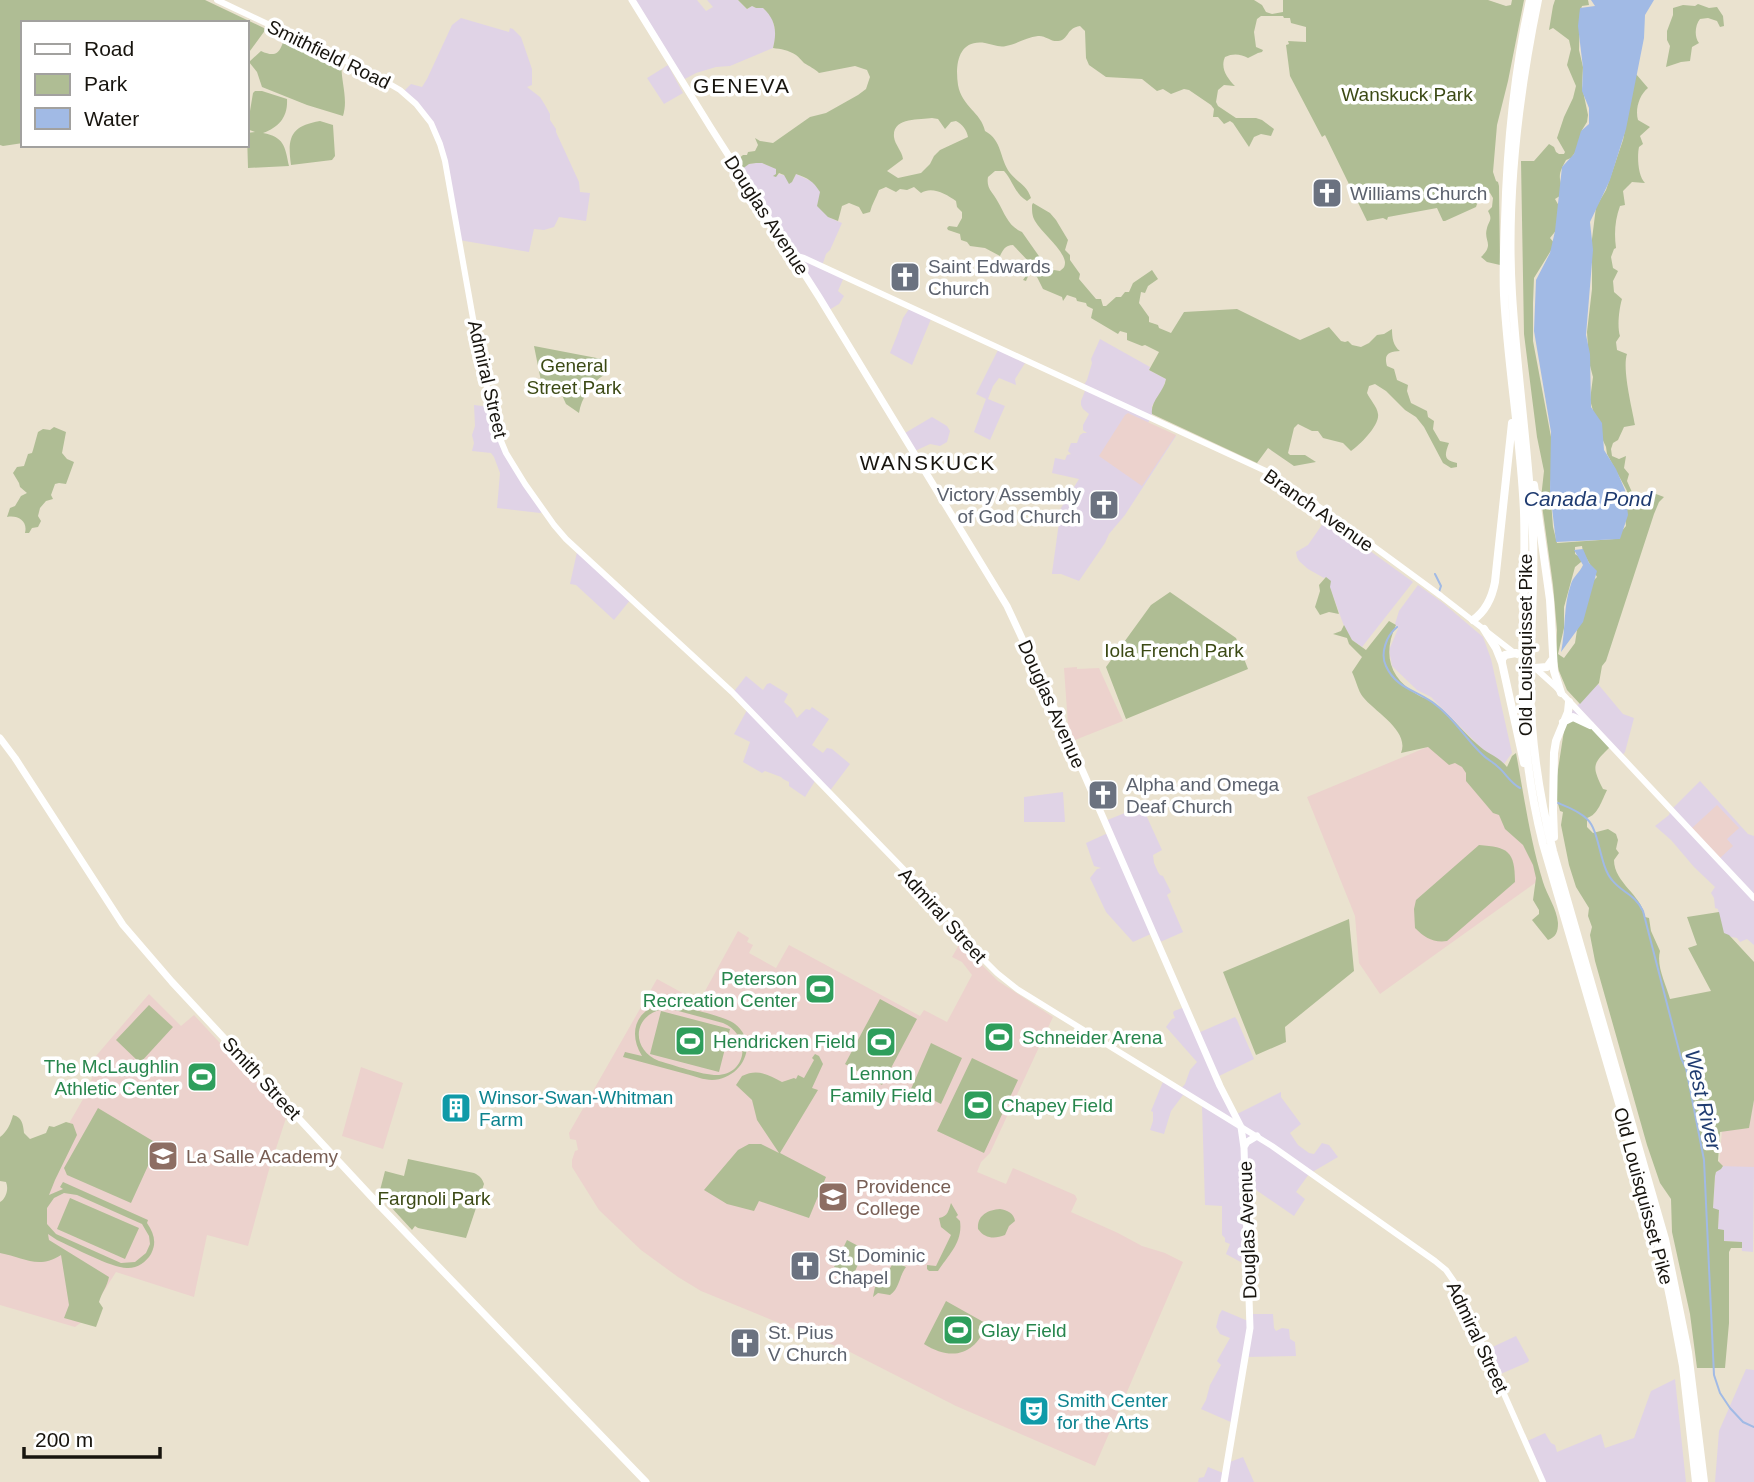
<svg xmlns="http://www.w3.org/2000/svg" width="1754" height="1482" font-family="Helvetica,sans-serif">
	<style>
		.commercial { fill: #e0d3e6 }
		.education { fill: #ecd2cd }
		.green { fill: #afbd94; fill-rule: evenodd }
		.water { fill: #a1bae5 }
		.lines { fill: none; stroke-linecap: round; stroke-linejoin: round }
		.stream { stroke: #a1bae5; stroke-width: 2 }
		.secondary { stroke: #fff; stroke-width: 6 }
		.primary { stroke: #fff; stroke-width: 7 }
		.motorway { stroke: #fff; stroke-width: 8 }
		.labels { text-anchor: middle; stroke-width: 7; stroke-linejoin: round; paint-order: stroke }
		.street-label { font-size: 19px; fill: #17140e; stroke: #fff }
		.park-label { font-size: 19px; fill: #3c4a15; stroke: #fff }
		.worship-label { font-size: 19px; fill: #5b616d; stroke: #fff; text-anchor: start }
		.leisure-label { font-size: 19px; fill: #27864d; stroke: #fff; text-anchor: start }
		.culture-label { font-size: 19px; fill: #0d838f; stroke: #fff; text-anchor: start }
		.education-label { font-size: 19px; fill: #785e54; stroke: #fff; text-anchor: start }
		.neighbourhood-label { font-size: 21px; letter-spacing: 2px; fill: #17140e; stroke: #fff }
		.water-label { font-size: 21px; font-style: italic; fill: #1f3b70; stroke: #fff }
	</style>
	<rect width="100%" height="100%" fill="#eae2cf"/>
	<path class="commercial" d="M 632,0 L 697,0 L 706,11 L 713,7 L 707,0 L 738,0 L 747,9 L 752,6 L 756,8 L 763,8 L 772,16 L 776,35 L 773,48 L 730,66 L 716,67 L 696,73 L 681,81 Z
		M 461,18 L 509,32 L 510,28 L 513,29 L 521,37 L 532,69 L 532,85 L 527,87 L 540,97 L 545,105 L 550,114 L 550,120 L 556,129 L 556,132 L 579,182 L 580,192 L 590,193 L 586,221 L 559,217 L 554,227 L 544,230 L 534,229 L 529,252 L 459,240 L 440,150 L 428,123 L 403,92 L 411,84 L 422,87 L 427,79 L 452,25 Z
		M 668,65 L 683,93 L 664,104 L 647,78 Z
		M 756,163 L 762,163 L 777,169 L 776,174 L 784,175 L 792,182 L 796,174 L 813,182 L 821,192 L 828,217 L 842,223 L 830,250 L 826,254 L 822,266 L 844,277 L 838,291 L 844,296 L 839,304 L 829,310 L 738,172 L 748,164 Z
		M 909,309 L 931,319 L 912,365 L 890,353 L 898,333 L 903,318 Z
		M 1100,339 L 1150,367 L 1149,370 L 1166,379 L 1162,391 L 1152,406 L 1152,414 L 1148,423 L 1176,436 L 1125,515 L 1109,534 L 1105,543 L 1079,581 L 1061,574 L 1052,574 L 1052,573 L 1061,508 L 1079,479 L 1052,473 L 1055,458 L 1065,460 L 1067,455 L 1071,454 L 1068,451 L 1071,443 L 1077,443 L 1080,435 L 1083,433 L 1087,433 L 1083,430 L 1083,425 L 1089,414 L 1083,409 L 1081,405 L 1081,401 L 1085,391 L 1082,388 L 1087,380 L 1092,363 L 1091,359 Z
		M 998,350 L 1025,363 L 1015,379 L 1016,385 L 999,378 L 993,386 L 988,399 L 1005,406 L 990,440 L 974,432 L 986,399 L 976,394 Z
		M 474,405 L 491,407 L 504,450 L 545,511 L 540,513 L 497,508 L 500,473 L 494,457 L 491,453 L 472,451 L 474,443 L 472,435 L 475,426 Z
		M 932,417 L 947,426 L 950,431 L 947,442 L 940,446 L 930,444 L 915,451 L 905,433 Z
		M 1326,519 L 1413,582 L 1362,647 L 1352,640 L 1344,626 L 1326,577 L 1324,578 L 1308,569 L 1299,561 L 1297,557 L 1296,552 L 1308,545 Z
		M 577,552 L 631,599 L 614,620 L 576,585 L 570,584 Z
		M 1418,585 L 1443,603 L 1483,637 L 1491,659 L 1512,753 L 1501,768 L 1431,697 L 1417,690 L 1392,666 L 1389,650 L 1398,629 L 1395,624 L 1399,611 Z
		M 746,676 L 763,690 L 767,684 L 770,683 L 788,694 L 784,702 L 791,708 L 797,718 L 806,709 L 810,710 L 812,707 L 829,719 L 812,745 L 823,753 L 827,748 L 832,749 L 850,764 L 829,792 L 815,781 L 805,797 L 789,786 L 789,782 L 783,779 L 781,777 L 765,771 L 762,773 L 743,762 L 750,742 L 734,734 L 747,710 L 732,694 Z
		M 1598,684 L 1623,714 L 1634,718 L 1625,752 L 1621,757 L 1572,714 L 1572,711 Z
		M 1700,781 L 1748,834 L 1754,836 L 1754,945 L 1747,939 L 1740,942 L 1737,938 L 1722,935 L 1718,909 L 1715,908 L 1714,898 L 1711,893 L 1715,887 L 1694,867 L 1671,840 L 1655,826 L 1669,815 L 1671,810 Z
		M 1063,792 L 1065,822 L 1024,822 L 1024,797 Z
		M 1142,806 L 1162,850 L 1153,855 L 1154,863 L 1158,872 L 1160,875 L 1163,876 L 1171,892 L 1167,895 L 1183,932 L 1158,943 L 1153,933 L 1133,942 L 1106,912 L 1090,878 L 1097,869 L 1101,868 L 1094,866 L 1086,843 L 1108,833 L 1105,821 Z
		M 1185,1007 L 1198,1033 L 1235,1017 L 1237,1020 L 1254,1059 L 1217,1077 L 1235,1115 L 1281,1092 L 1281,1097 L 1301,1124 L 1290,1133 L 1298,1145 L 1309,1153 L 1314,1154 L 1322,1143 L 1329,1145 L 1338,1157 L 1309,1174 L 1296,1192 L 1305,1199 L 1294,1216 L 1246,1183 L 1246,1265 L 1226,1254 L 1230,1244 L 1225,1242 L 1225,1238 L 1222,1235 L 1222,1206 L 1205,1205 L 1202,1106 L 1183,1095 L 1171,1111 L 1164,1134 L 1150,1130 L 1153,1121 L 1153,1112 L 1151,1111 L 1162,1084 L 1163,1082 L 1179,1091 L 1185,1084 L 1190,1070 L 1197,1062 L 1166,1027 L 1172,1019 L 1175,1018 L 1173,1013 L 1174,1011 Z
		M 1723,1166 L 1754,1166 L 1753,1252 L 1742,1251 L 1741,1242 L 1723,1241 L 1718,1229 L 1719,1211 L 1713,1209 L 1715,1176 L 1716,1172 L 1721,1169 Z
		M 1222,1310 L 1248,1321 L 1249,1314 L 1273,1314 L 1274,1328 L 1276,1331 L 1282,1328 L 1289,1329 L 1290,1339 L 1295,1342 L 1296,1356 L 1245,1357 L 1233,1423 L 1201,1409 L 1206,1400 L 1210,1385 L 1221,1365 L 1217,1361 L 1230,1338 L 1220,1334 L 1216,1327 L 1219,1315 Z
		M 1516,1336 L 1529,1360 L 1528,1362 L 1496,1376 L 1484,1351 Z
		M 1746,1369 L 1754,1370 L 1754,1482 L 1715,1482 L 1719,1431 Z
		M 1675,1379 L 1686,1482 L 1542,1482 L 1525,1442 L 1545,1433 L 1551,1443 L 1555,1445 L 1557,1452 L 1601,1434 L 1605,1448 L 1634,1438 L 1651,1391 Z
		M 1243,1457 L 1254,1482 L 1198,1482 L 1199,1478 L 1204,1477 L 1208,1467 L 1223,1473 L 1227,1463 Z"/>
	<path class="education" d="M 1128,413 L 1176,435 L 1142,486 L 1099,456 L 1125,415 Z
		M 1077,667 L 1077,669 L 1099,668 L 1123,721 L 1075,740 L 1068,725 L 1064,668 Z
		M 1456,735 L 1518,804 L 1542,878 L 1380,994 L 1359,963 L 1355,916 L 1307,797 Z
		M 1717,805 L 1739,828 L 1727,839 L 1733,846 L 1720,858 L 1692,828 Z
		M 738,931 L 749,938 L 747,942 L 753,945 L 749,953 L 776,968 L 789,945 L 920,1016 L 924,1010 L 947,1022 L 972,975 L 962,962 L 952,957 L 961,941 L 974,957 L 998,981 L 1053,1017 L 990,1153 L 981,1162 L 977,1172 L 1006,1184 L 1013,1168 L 1075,1195 L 1077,1199 L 1071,1212 L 1118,1233 L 1142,1246 L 1165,1253 L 1183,1262 L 1095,1466 L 956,1406 L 850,1352 L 701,1291 L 678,1277 L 641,1250 L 599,1210 L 572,1167 L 572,1160 L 575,1151 L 578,1150 L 576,1140 L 570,1139 L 569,1133 L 657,979 L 699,1002 Z
		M 149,994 L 181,1026 L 194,1015 L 287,1115 L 268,1173 L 248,1246 L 207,1235 L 194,1297 L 116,1272 L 87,1318 L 75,1327 L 0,1305 L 0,1243 L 90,1087 L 96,1056 Z
		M 361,1067 L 403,1083 L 383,1149 L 342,1136 Z
		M 1754,1100 L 1754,1167 L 1719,1166 L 1722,1131 L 1748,1128 Z"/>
	<path class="green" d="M 0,0 L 205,0 L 266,29 L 247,55 L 247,23 L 23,23 L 23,143 L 3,146 L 0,145 Z
		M 738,0 L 1254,0 L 1262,5 L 1266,12 L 1272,14 L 1283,12 L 1283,0 L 1488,0 L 1506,6 L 1511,5 L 1512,0 L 1524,0 L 1508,81 L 1497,125 L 1493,172 L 1496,181 L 1498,182 L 1499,186 L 1500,265 L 1487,262 L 1481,257 C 1495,244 1483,241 1487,228 C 1489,220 1493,220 1488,211 L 1492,207 L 1493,198 L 1490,193 L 1484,193 L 1483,200 L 1478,201 L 1476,207 L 1445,221 L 1443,221 L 1437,208 L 1388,217 L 1387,220 L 1383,218 L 1367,221 L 1325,135 L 1322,137 L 1290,76 L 1286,45 L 1289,44 L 1288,41 L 1306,42 L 1306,27 L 1291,23 L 1290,18 L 1284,18 L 1283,16 L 1261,16 L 1257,19 L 1254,32 L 1256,47 L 1263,50 L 1262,52 L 1258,53 L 1248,58 C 1241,54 1233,53 1225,57 C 1220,68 1227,78 1235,86 L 1224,85 L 1218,90 L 1216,102 L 1218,106 L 1236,118 L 1256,118 L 1262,120 L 1274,129 L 1271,136 L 1261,134 L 1254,137 L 1249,147 L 1233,123 L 1230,121 L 1224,124 L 1218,117 L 1213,117 L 1214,109 L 1211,105 L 1189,90 L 1184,89 L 1171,94 L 1163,89 L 1157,91 L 1142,79 L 1106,77 L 1089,65 L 1086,58 L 1085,31 L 1080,26 C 1066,28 1069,40 1058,41 C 1051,42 1045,35 1038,36 C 1027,37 1017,44 1006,46 C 999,48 992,44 985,43 C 958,39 955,65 958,85 C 962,107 981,112 985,131 C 1003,141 999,158 1010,173 C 1018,183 1027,185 1031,198 L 1027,201 C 1015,194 1013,181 1004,171 L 995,171 L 988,177 C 986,189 993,192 998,202 C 1005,214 1008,226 1022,232 L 1048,269 L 1060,271 C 1063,268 1065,268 1065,262 C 1063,249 1042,233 1035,221 C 1032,216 1032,211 1032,205 L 1033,203 L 1050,213 L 1056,220 L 1068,240 L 1065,250 L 1070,255 L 1070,260 L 1080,274 L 1079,279 L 1096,299 L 1101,299 L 1103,306 L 1106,306 L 1116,297 L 1121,297 L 1125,292 L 1129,292 L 1133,283 L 1152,270 L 1158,279 L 1148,286 L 1145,293 L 1141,292 L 1139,303 L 1149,317 L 1149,322 L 1158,325 L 1159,328 L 1171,333 L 1184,312 L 1237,309 L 1300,340 L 1329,327 L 1341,341 L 1345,342 L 1348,341 L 1352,345 L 1361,347 L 1369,343 L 1377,335 L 1384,334 L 1392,329 C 1392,337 1393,346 1400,351 C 1391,352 1383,352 1387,366 L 1394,369 L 1397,380 L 1408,385 L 1407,391 L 1411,403 L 1427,411 L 1428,417 L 1434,421 L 1433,429 L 1440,441 L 1449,443 C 1444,456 1444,460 1457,463 L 1457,467 L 1451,468 L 1443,463 L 1424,427 L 1416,417 L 1405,410 L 1386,391 L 1375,384 L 1369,386 L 1367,393 C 1370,400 1377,406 1378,414 C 1380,425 1360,445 1351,451 L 1343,443 L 1323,438 L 1318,431 L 1312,431 L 1298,424 L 1294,428 L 1288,453 L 1290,455 L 1305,455 L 1316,462 L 1294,466 L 1268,448 L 1257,463 L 1152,414 C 1150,401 1164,392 1166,379 L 1149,370 L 1159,352 L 1145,345 L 1142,346 L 1127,340 L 1127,333 L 1120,331 L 1118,334 L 1091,318 L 1093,309 L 1087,306 L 1086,303 L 1077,301 L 1076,298 L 1067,295 L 1063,301 L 1062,297 L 1043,289 L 1037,277 L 1029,274 L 1026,281 L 1023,280 L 1028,273 L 1031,264 L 1013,245 C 1005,245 1003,250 1000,256 L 985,248 L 970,246 L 967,242 L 961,240 L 960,234 L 948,230 L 947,228 L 949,226 L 957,227 L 962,218 L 962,212 L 957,207 L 956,201 C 946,194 932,186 921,193 L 914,187 L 907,190 L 900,189 L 896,192 L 886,187 L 879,190 C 876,198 872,204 870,212 L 863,214 L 859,207 L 849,203 L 842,206 L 838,221 L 828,217 L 817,206 L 820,192 C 813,181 808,178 796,174 L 792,182 L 789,184 L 784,175 L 779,173 L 776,177 L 773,176 L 776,174 L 776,169 L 762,163 L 756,163 L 749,164 L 738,172 L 733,163 L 743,155 L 747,155 L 748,152 L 755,151 L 758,145 L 755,138 L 760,141 L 773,143 L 810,117 L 826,113 L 858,95 L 866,89 L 870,77 L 867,70 L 855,66 L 819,73 C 814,68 810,67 804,63 C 801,60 799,57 796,55 C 788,50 781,49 773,48 C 777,32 776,20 763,8 L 756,8 L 752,6 L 747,9 ZM 932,118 L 938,119 L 945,129 L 951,122 L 956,121 C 962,124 967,130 968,137 L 940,150 L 934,156 L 930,164 L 921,173 L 898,178 L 887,171 L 903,159 C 902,151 895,145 894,137 C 892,117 920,120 932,118 Z
		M 1555,0 L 1588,0 L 1589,5 L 1582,6 L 1580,12 L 1579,50 L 1583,67 L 1582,86 L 1588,115 L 1587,122 L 1582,130 L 1577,150 L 1571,158 L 1566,160 C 1563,166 1559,172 1560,179 C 1561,185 1563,187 1563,194 L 1555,199 L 1559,206 L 1558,228 L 1550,238 L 1555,244 L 1534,278 L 1533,303 L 1533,341 L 1554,453 L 1550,488 L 1553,527 L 1557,543 L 1615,539 L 1626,526 L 1624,507 L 1627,496 L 1627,491 L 1607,454 L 1606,447 L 1599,432 L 1590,400 L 1593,377 L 1589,362 L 1587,332 L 1592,289 L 1592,239 L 1596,207 L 1606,190 L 1623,140 L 1636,74 L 1648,88 C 1639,95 1635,110 1638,120 L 1650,127 L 1640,136 L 1643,144 L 1639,147 C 1637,157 1638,176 1645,183 L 1632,182 L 1623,191 L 1625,205 L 1620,206 C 1615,220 1614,233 1616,248 L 1614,249 L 1611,257 L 1613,268 L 1618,271 L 1613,281 L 1614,292 L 1622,299 C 1619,309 1617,327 1620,336 L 1616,342 L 1617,350 L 1627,354 C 1622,369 1632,408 1635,425 L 1624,427 L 1618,440 L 1613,443 L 1611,449 L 1612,456 L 1619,459 L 1626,456 L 1624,468 L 1629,474 L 1627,481 L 1635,499 L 1644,500 L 1656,494 L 1664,497 L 1659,502 L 1654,514 L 1606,661 L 1602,666 L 1599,683 L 1580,704 L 1567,690 L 1559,671 L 1556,657 L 1557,630 L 1553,585 L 1541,498 L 1544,471 L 1537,437 L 1524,334 L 1521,161 L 1534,161 L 1549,144 L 1554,147 L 1556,152 L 1559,154 L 1564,154 L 1565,152 L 1557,138 L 1564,117 L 1573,98 L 1576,86 L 1567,65 L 1571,49 L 1569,40 L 1553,28 L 1549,30 L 1553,6 ZM 1582,546 L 1583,552 L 1597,577 L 1593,581 L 1577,630 L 1575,643 L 1564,658 L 1558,654 L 1564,628 L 1564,607 L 1575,567 L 1581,562 L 1581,558 L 1575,554 L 1575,547 Z
		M 1698,4 L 1709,8 L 1717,7 L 1723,16 L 1724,26 L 1720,27 L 1717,21 L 1708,18 L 1700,19 C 1695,25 1694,37 1699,43 L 1692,47 L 1690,61 L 1681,62 L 1666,67 L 1670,46 L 1667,40 L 1667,31 L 1673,15 L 1673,8 L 1683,5 L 1695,6 Z
		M 286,33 L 342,58 C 339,78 349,97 343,116 L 307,105 L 262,87 L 257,72 L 249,62 L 261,51 C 280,60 281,48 286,33 Z
		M 255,91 L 262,91 L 287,99 C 288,117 279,127 263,133 C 284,137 285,146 289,166 L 248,168 L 247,133 L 255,132 L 247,129 L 253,93 Z
		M 320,121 L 333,125 L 335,156 L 332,160 L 291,165 C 287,137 291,126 320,121 Z
		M 534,346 L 607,360 L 604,375 C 591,383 581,399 579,413 L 566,404 L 561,393 L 544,396 Z
		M 54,427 L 66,432 L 62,453 L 67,459 L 74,462 L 66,484 L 59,483 L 55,484 L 51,495 L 53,499 L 46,501 L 40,508 L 38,516 L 41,521 L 38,527 L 32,528 L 29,533 L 25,533 C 28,521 18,515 7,517 L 10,508 L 15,506 L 21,496 L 27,493 L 20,487 L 19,483 L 13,473 L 17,467 L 24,466 L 28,454 L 32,453 L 33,450 L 38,432 L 43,429 L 50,430 Z
		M 1326,577 L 1331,581 L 1330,587 L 1339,614 L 1329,612 L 1320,615 L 1315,607 L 1320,591 L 1319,585 Z
		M 1170,592 L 1236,638 L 1248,669 L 1126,719 L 1106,667 L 1151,605 Z
		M 1389,621 L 1396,625 C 1382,655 1390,679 1418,695 C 1423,698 1429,699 1433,702 C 1449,713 1462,731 1477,744 C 1487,754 1497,755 1507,767 L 1512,756 L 1516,753 C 1524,796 1530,840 1543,882 C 1547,895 1557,909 1558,923 C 1558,932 1556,937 1548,940 L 1532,920 L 1539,914 L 1539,910 L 1533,900 L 1536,878 L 1533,865 L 1523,845 L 1505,829 L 1499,815 L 1493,813 L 1466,781 L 1466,773 L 1462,767 L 1455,763 L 1449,765 L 1428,747 L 1401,753 C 1410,731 1375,712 1363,697 C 1358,691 1356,680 1352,672 L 1362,657 L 1349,644 L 1347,638 L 1333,634 L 1341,631 L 1344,625 L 1352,640 L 1366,650 Z
		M 1571,715 L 1583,720 L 1610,747 C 1593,764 1591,765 1603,789 L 1607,790 C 1602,800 1598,815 1587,818 L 1587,827 L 1593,833 L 1608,829 L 1616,834 L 1618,840 L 1616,849 L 1619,853 L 1614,860 C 1614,883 1642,895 1645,917 L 1649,918 L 1651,931 L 1660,951 C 1656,966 1666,984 1670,999 L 1711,991 L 1688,948 L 1697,945 L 1687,917 L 1719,912 L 1724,933 L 1729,935 L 1754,962 L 1754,1100 L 1749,1128 L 1720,1132 L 1718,1161 L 1723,1166 L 1721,1169 L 1716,1172 L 1715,1176 L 1713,1208 L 1719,1210 L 1718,1229 L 1724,1230 L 1724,1241 L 1742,1242 L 1742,1248 L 1731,1248 L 1729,1252 L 1729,1323 L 1725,1368 L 1697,1368 L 1690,1314 L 1672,1232 L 1671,1199 L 1660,1183 L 1647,1145 L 1595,961 L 1590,935 L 1592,927 L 1588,916 L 1589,908 L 1576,887 L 1569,865 L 1561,825 L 1563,812 L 1560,811 L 1557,800 L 1557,776 L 1565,724 Z
		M 1479,845 C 1508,847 1515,851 1515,882 L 1447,941 C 1433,943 1424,937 1415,928 L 1414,909 L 1416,900 Z
		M 1349,919 L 1354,971 L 1285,1027 L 1286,1042 L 1256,1055 L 1223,972 Z
		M 880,999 L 917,1019 L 882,1085 L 845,1064 Z
		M 663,1004 C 677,1005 725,1016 735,1024 C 761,1045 740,1080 712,1080 C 704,1080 694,1076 686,1074 C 665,1068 644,1063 623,1057 L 625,1052 L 642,1056 C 628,1034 635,1009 663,1004 ZM 663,1009 L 671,1009 L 723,1023 C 750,1034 749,1072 719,1075 C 704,1076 674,1065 659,1061 C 630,1049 633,1015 663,1009 Z
		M 149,1005 L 173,1027 L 140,1063 L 116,1040 Z
		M 661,1011 L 730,1029 L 719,1072 L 650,1054 Z
		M 931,1043 L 962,1058 L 941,1104 L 911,1089 Z
		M 815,1054 L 819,1056 L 823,1064 L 812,1088 L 818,1090 L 780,1153 L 826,1177 L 809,1218 L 759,1201 L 754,1211 L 727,1204 L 704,1190 L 738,1150 L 749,1144 L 761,1144 L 779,1153 L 757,1120 L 752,1100 L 736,1085 L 742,1076 C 758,1068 768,1075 782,1082 L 794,1078 L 796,1079 L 798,1075 L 804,1078 L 814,1060 L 812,1058 Z
		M 972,1058 L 1018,1080 L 984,1153 L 937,1131 Z
		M 98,1108 L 158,1144 L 131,1203 L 67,1175 L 64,1168 Z
		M 13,1115 C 22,1117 23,1124 24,1133 L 30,1139 L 46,1133 L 49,1126 L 54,1127 L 66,1122 L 73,1124 L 77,1135 L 55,1180 L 49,1195 L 63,1189 L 60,1187 L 63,1182 L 148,1220 L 147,1223 C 154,1233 157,1243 151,1254 C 146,1262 138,1268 128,1268 C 113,1269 73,1247 57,1240 L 48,1234 L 49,1240 L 109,1277 C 107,1287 102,1292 99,1302 L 103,1308 L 96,1327 L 64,1318 L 69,1305 L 61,1255 C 38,1270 23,1257 0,1253 L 0,1202 C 6,1199 9,1189 6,1182 L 0,1181 L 0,1137 C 7,1132 11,1123 13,1115 ZM 64,1193 L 77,1195 L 142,1224 L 149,1236 L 150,1244 L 146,1253 L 135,1262 L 121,1263 L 56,1234 L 47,1224 L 47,1208 L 54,1198 Z
		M 408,1159 L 474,1173 C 480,1176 482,1178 484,1184 L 466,1238 L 418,1228 L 415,1226 L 412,1230 L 379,1194 L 385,1171 L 404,1176 Z
		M 70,1198 L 139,1228 L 125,1259 L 57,1229 Z
		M 951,1203 L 958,1215 L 956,1217 L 960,1221 C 963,1242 949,1254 938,1271 L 929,1271 L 927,1269 L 927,1265 L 936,1266 L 951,1235 L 941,1227 L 939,1218 C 948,1217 949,1209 951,1203 Z
		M 1000,1209 C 1007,1210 1014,1213 1015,1221 L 1009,1226 L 1005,1235 C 995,1239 985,1239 978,1229 C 977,1215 988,1210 1000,1209 Z
		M 847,1240 L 862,1248 L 856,1260 L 859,1262 L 853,1276 L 834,1267 Z
		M 894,1261 L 906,1267 C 899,1276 900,1288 890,1295 L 878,1293 L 873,1297 L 875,1287 L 888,1272 Z
		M 946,1301 L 987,1324 C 975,1356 951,1361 924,1344 Z"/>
	<path class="water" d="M 1591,0 L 1654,0 L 1645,15 L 1644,38 L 1626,129 L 1610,180 L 1590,222 L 1593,250 L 1586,335 L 1590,354 L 1591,407 L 1602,423 L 1604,450 L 1616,469 L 1625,490 L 1628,515 L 1620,539 L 1556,542 L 1550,491 L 1551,432 L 1534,331 L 1536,280 L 1550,253 L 1555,231 L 1562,167 L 1574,154 L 1581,131 L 1589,124 L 1589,108 L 1582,91 L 1583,68 L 1578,26 L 1580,8 L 1595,6 Z
		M 1583,549 L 1589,563 L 1597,571 L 1583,622 L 1561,652 C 1566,629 1563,606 1571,584 C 1573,577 1580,572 1583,565 L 1574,550 Z"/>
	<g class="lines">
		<path class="stream" d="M 1435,574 L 1441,586 L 1439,592
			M 1397,627 C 1386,636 1380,654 1386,666 C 1396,689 1419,691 1436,705 C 1455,719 1467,741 1484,756 C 1488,760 1493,762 1497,766 C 1506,773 1509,782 1520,788
			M 1558,803 C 1568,807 1579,811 1587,819 C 1600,831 1599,865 1612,880 C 1622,893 1634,893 1643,911 L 1681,1058 L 1686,1068 L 1704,1160 L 1714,1375 L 1720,1393 L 1730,1408 L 1743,1422 L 1754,1427"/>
		<path class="secondary" d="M 217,0 L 369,72 L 400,90 L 416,104 L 431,123 L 440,144 L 445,161 L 477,341 L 496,429 L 506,453 L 525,484 L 554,525 L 566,539 L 732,692 L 946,913 L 978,954 L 997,973 L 1017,989 L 1059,1015 L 1272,1146 L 1435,1261 L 1446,1270 L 1455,1283 L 1543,1482
			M 793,255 L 804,258 L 1268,472 L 1328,513 L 1441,596 L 1517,655
			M 1534,667 L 1555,686 L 1754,898"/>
		<path class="primary" d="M 632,0 L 711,128 L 819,297 L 1007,606 L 1067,735 L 1220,1086 L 1241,1127 L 1244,1148 L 1250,1328 L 1224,1482
			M 0,738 L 15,758 L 123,925 L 172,982 L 380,1206 L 646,1482
			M 1244,1147 L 1247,1142 L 1257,1136"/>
		<path class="motorway" d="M 1530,0 C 1514,73 1507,146 1505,221 C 1504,246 1503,271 1504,295 C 1508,368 1521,440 1524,512 C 1526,574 1521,636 1523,698 C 1524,747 1531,796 1543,844 L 1640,1175 L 1661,1254 L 1671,1302 L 1683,1366 L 1696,1482
			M 1538,0 C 1518,97 1506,195 1512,294 C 1517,375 1529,455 1533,536 C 1535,586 1530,635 1530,684 C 1531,741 1539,796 1553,851 L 1665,1239 L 1688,1352 L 1704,1482
			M 1534,485 L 1550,600 L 1554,671 L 1561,693
			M 1473,620 C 1486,611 1492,598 1495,582 L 1512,423
			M 1484,629 L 1496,648 L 1502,663
			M 1516,653 L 1505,655 L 1502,659 L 1502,663 L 1524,763
			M 1535,668 L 1547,667 L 1552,660
			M 1563,722 L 1573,717 L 1590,725
			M 1554,837 L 1553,810 L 1554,753 L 1556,741 L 1568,712 L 1569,702"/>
	</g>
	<defs>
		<g id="church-square" transform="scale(1.575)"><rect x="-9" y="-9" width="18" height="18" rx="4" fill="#6b7280" stroke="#fff"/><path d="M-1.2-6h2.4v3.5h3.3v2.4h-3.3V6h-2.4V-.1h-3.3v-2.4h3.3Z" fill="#fff"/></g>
		<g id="stadium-square" transform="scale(1.575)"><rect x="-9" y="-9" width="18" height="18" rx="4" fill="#2e9e5b" stroke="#fff"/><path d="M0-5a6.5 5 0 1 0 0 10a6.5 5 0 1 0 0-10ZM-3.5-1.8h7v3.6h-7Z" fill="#fff"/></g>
		<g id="building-square" transform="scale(1.575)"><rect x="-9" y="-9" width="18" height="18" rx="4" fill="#0f9aa8" stroke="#fff"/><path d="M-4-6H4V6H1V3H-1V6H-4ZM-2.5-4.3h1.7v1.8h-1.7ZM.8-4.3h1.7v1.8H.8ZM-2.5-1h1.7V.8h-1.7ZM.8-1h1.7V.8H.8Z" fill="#fff"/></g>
		<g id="school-square" transform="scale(1.575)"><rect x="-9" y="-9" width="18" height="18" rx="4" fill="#8d6e63" stroke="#fff"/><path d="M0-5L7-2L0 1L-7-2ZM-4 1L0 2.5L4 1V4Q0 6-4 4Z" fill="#fff"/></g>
		<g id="university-square" transform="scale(1.575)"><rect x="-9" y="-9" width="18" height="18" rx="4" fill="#8d6e63" stroke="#fff"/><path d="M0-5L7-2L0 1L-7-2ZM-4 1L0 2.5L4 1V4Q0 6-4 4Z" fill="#fff"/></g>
		<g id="theatre-square" transform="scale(1.575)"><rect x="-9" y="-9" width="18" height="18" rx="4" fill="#0f9aa8" stroke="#fff"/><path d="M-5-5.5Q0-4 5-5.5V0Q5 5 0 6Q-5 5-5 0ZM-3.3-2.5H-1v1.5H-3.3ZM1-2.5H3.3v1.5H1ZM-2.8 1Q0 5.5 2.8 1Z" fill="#fff"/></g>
	</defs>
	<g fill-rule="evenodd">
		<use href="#church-square" x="1327" y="193"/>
		<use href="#church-square" x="905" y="277"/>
		<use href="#church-square" x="1104" y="505"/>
		<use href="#church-square" x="1103" y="795"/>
		<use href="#stadium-square" x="820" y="989"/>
		<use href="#stadium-square" x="999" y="1037"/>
		<use href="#stadium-square" x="690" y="1041"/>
		<use href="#stadium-square" x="881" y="1042"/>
		<use href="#stadium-square" x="202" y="1077"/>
		<use href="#stadium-square" x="978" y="1105"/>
		<use href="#building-square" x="456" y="1108"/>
		<use href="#school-square" x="163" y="1156"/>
		<use href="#university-square" x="833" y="1197"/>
		<use href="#church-square" x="805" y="1266"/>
		<use href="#stadium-square" x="958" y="1330"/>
		<use href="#church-square" x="745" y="1343"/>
		<use href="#theatre-square" x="1034" y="1411"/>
	</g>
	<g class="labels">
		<g class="street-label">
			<text transform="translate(329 54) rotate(26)" y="7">Smithfield Road</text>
			<text transform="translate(767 215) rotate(57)" y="7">Douglas Avenue</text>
			<text transform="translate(488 379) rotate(77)" y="7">Admiral Street</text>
			<text transform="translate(1319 510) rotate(35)" y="7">Branch Avenue</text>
			<text transform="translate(1525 645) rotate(-90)" y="7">Old Louisquisset Pike</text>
			<text transform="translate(1052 704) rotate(66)" y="7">Douglas Avenue</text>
			<text transform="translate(943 915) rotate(48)" y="7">Admiral Street</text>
			<text transform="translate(262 1078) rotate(47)" y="7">Smith Street</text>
			<text transform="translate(1644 1196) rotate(75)" y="7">Old Louisquisset Pike</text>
			<text transform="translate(1247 1230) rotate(-92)" y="7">Douglas Avenue</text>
			<text transform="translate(1478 1337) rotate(65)" y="7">Admiral Street</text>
		</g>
		<g class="park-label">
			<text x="1407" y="101">Wanskuck Park</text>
			<text x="574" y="372">General<tspan x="574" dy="22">Street Park</tspan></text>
			<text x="1174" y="657">Iola French Park</text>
			<text x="434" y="1205">Fargnoli Park</text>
		</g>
		<g class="worship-label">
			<text x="1350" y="200">Williams Church</text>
			<text x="928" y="273">Saint Edwards<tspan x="928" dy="22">Church</tspan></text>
			<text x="1081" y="501" text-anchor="end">Victory Assembly<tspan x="1081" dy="22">of God Church</tspan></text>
			<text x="1126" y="791">Alpha and Omega<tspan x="1126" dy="22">Deaf Church</tspan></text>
			<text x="828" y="1262">St. Dominic<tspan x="828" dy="22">Chapel</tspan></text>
			<text x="768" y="1339">St. Pius<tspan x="768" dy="22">V Church</tspan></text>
		</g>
		<g class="leisure-label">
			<text x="797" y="985" text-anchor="end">Peterson<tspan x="797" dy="22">Recreation Center</tspan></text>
			<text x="1022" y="1044">Schneider Arena</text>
			<text x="713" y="1048">Hendricken Field</text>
			<text x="179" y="1073" text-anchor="end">The McLaughlin<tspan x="179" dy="22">Athletic Center</tspan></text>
			<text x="881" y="1080" text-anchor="middle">Lennon<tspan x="881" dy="22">Family Field</tspan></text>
			<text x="1001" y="1112">Chapey Field</text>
			<text x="981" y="1337">Glay Field</text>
		</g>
		<g class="culture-label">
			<text x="479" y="1104">Winsor-Swan-Whitman<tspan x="479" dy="22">Farm</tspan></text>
			<text x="1057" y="1407">Smith Center<tspan x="1057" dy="22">for the Arts</tspan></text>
		</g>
		<g class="education-label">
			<text x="186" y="1163">La Salle Academy</text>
			<text x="856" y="1193">Providence<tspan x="856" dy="22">College</tspan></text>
		</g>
		<g class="neighbourhood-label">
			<text x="742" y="93">GENEVA</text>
			<text x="928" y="470">WANSKUCK</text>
		</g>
		<g class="water-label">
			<text x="1588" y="506">Canada Pond</text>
			<text transform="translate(1703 1100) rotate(77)" y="7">West River</text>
		</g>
	</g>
	<rect x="21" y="21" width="228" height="126" fill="#ffffff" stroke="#a2a19f" stroke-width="2"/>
	<rect x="35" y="44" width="35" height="10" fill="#ffffff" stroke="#a2a19f" stroke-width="2"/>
	<text x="84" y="56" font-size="21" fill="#17140e">Road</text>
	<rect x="35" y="74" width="35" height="21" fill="#afbd94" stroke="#a2a19f" stroke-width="2"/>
	<text x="84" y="91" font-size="21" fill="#17140e">Park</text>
	<rect x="35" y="108" width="35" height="21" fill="#a1bae5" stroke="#a2a19f" stroke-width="2"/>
	<text x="84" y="126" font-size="21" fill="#17140e">Water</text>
	<path d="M24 1447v10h136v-10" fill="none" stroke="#17140e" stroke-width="3.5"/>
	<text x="35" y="1447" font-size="21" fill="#17140e" stroke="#ffffff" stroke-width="5" paint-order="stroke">200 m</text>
</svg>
